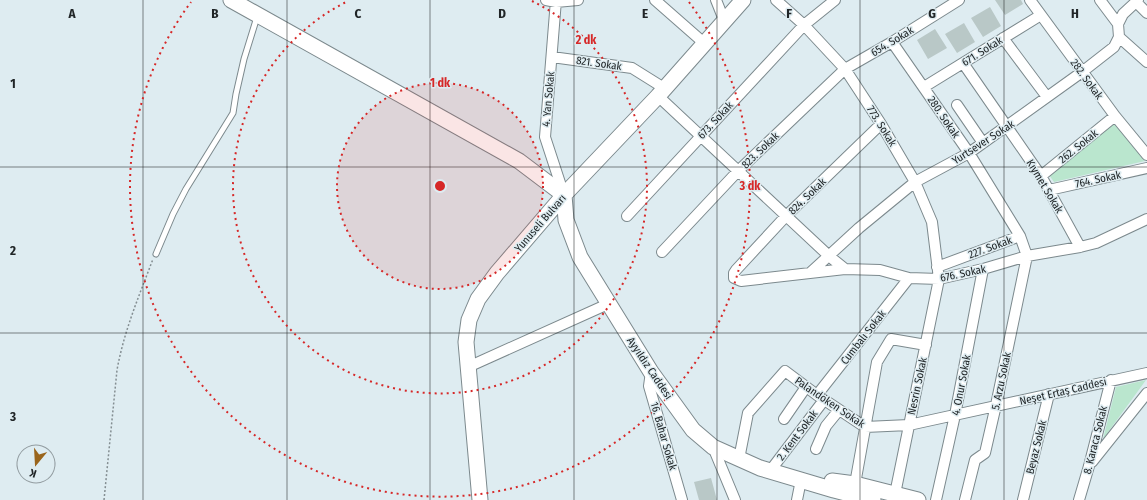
<svg xmlns="http://www.w3.org/2000/svg" width="1147" height="500" font-family="'Fira Sans Condensed',sans-serif">
	<style>
		.green { fill: #bae6ce }
		.building { fill: #b9c8c7 }
		.lines { fill: none; stroke-linecap: round; stroke-linejoin: round }
		.lane-casing { stroke: #7c898d; stroke-width: 7 }
		.street-casing { stroke: #7c898d; stroke-width: 12 }
		.secondary-casing { stroke: #7c898d; stroke-width: 17 }
		.path { stroke: #848e92; stroke-width: 1.5; stroke-dasharray: 2 2; stroke-linecap: butt }
		.lane { stroke: #fff; stroke-width: 5 }
		.street { stroke: #fff; stroke-width: 10 }
		.secondary { stroke: #fff; stroke-width: 15 }
		.grid { fill: none; stroke: #202527; stroke-width: 1; stroke-opacity: 0.55 }
		.ring { fill: none; stroke: #d62828; stroke-width: 2; stroke-dasharray: 2 4 }
		.labels { text-anchor: middle; stroke-width: 3; stroke-linejoin: round; paint-order: stroke }
		.street-label { font-size: 11px; fill: #202527; stroke: #deecf1 }
		.grid-label { font-size: 13px; text-anchor: middle; font-weight: bold; fill: #202527; stroke: #deecf1; stroke-width: 3; stroke-linejoin: round; paint-order: stroke }
		.centre { fill: #d62828; stroke: #deecf1; stroke-width: 2 }
		.ring-label { font-size: 12px; text-anchor: middle; font-weight: bold; fill: #d62828; stroke: #deecf1; stroke-width: 3; stroke-linejoin: round; paint-order: stroke }
	</style>
	<rect width="100%" height="100%" fill="#deecf1"/>
	<path class="green" d="M 1114,122 L 1145,161 L 1054,182 L 1049,175 Z
		M 1146,380 L 1103,439 L 1116,387 Z"/>
	<path class="building" d="M 995,0 L 1021,0 L 1023,4 L 1005,15 Z
		M 990,7 L 1001,26 L 983,37 L 971,18 Z
		M 964,23 L 975,42 L 957,53 L 945,34 Z
		M 935,29 L 947,48 L 928,59 L 917,40 Z
		M 711,478 L 717,500 L 699,500 L 694,482 Z"/>
	<g class="lines">
		<g class="lane-casing">
			<path id="lane" d="M 156,254 L 173,214 L 186,189 L 233,113 L 236,94 L 244,59 L 257,17"/>
		</g>
		<g class="street-casing">
			<path id="street" d="M 546,0 L 556,2 L 578,0
				M 556,0 L 545,137 L 564,195
				M 655,0 L 704,43
				M 716,0 L 724,20
				M 776,0 L 804,25 L 845,69 L 881,124 L 915,182 L 932,222 L 939,279 L 895,494
				M 1030,0 L 1115,116 L 1147,155
				M 1100,0 L 1118,24
				M 1136,2 L 1147,13
				M 1119,37 L 1147,62
				M 1003,38 L 1047,97
				M 892,42 L 969,153 L 1020,236 L 1027,256 L 996,405 L 985,453 L 975,460 L 965,500
				M 552,57 L 632,68 L 664,88
				M 963,63 L 1041,176 L 1080,247
				M 924,87 L 1041,15
				M 658,96 L 829,256 L 845,269
				M 957,105 L 983,143
				M 881,124 L 786,216 L 736,270 L 734,273 L 734,278 L 741,281 L 845,269 L 880,270 L 909,278 L 939,279 L 983,269 L 1027,256 L 1080,247 L 1096,243 L 1147,219
				M 1041,176 L 1115,116
				M 1049,190 L 1147,168
				M 627,216 L 804,25 L 835,0
				M 662,252 L 738,171 L 845,69 L 892,42 L 959,0
				M 937,267 L 1020,236
				M 810,273 L 859,228 L 915,182 L 969,153 L 1082,72 L 1114,47 L 1119,37 L 1118,24 L 1123,14 L 1138,0
				M 468,367 L 608,304
				M 651,372 L 649,386 L 682,500
				M 817,395 L 909,278
				M 784,419 L 806,387
				M 713,447 L 735,500
				M 816,449 L 826,426 L 839,410
				M 739,459 L 748,413 L 785,371 L 817,395 L 865,427 L 909,425 L 1147,373
				M 1092,462 L 1147,393
				M 770,471 L 824,400
				M 855,484 L 877,362 L 891,339 L 926,345
				M 797,500 L 801,480
				M 936,500 L 955,415 L 983,269
				M 1023,500 L 1049,394
				M 1079,500 L 1089,466 L 1111,380"/>
		</g>
		<g class="secondary-casing">
			<path id="secondary" d="M 231,0 L 519,161 L 564,195 L 566,220 L 580,257 L 651,372 L 693,430 L 713,447 L 760,468 L 834,490 L 873,500
				M 832,481 L 855,484 L 918,500
				M 480,500 L 466,342 L 469,320 L 478,299 L 497,273 L 564,195 L 658,96 L 743,0"/>
		</g>
		<path class="path" d="M 104,500 L 117,370 C 124,331 139,296 153,259"/>
		<use href="#lane" class="lane"/>
		<use href="#street" class="street"/>
		<use href="#secondary" class="secondary"/>
	</g>
	<path class="grid" d="M 143,0 L 143,500M 287,0 L 287,500M 430,0 L 430,500M 574,0 L 574,500M 717,0 L 717,500M 860,0 L 860,500M 1004,0 L 1004,500M 0,167 L 1147,167M 0,333 L 1147,333"/>
	<circle cx="440" cy="186" r="103" fill="#d62828" fill-opacity=".12"/>
	<g class="ring">
		<circle cx="440" cy="186" r="103"/>
		<path d="M532 1A207 207 0 1 1 348 1"/>
		<path d="M689 2A310 310 0 1 1 191 2"/>
	</g>
	<g class="labels">
		<g class="street-label">
			<text transform="translate(892 41) rotate(-31)" y="4">654. Sokak</text>
			<text transform="translate(982 51) rotate(-32)" y="4">671. Sokak</text>
			<text transform="translate(599 63) rotate(8)" y="4">821. Sokak</text>
			<text transform="translate(1087 79) rotate(54)" y="4">282. Sokak</text>
			<text transform="translate(548 99) rotate(-85)" y="4">4. Yan Sokak</text>
			<text transform="translate(944 117) rotate(56)" y="4">280. Sokak</text>
			<text transform="translate(715 120) rotate(-47)" y="4">673. Sokak</text>
			<text transform="translate(882 126) rotate(58)" y="4">773. Sokak</text>
			<text transform="translate(983 142) rotate(-33)" y="4">Yurtsever Sokak</text>
			<text transform="translate(1078 146) rotate(-39)" y="4">262. Sokak</text>
			<text transform="translate(760 150) rotate(-44)" y="4">823. Sokak</text>
			<text transform="translate(1098 179) rotate(-12)" y="4">764. Sokak</text>
			<text transform="translate(1045 186) rotate(59)" y="4">Kıymet Sokak</text>
			<text transform="translate(807 196) rotate(-44)" y="4">824. Sokak</text>
			<text transform="translate(540 223) rotate(-49)" y="4">Yunuseli Bulvarı</text>
			<text transform="translate(990 247) rotate(-20)" y="4">227. Sokak</text>
			<text transform="translate(963 273) rotate(-12)" y="4">676. Sokak</text>
			<text transform="translate(863 337) rotate(-52)" y="4">Cumbalı Sokak</text>
			<text transform="translate(650 368) rotate(56)" y="4">Ayyıldız Caddesi</text>
			<text transform="translate(1001 381) rotate(-78)" y="4">5. Arzu Sokak</text>
			<text transform="translate(961 385) rotate(-79)" y="4">4. Onur Sokak</text>
			<text transform="translate(917 386) rotate(-78)" y="4">Nesrin Sokak</text>
			<text transform="translate(1063 391) rotate(-13)" y="4">Neşet Ertaş Caddesi</text>
			<text transform="translate(830 402) rotate(34)" y="4">Palandöken Sokak</text>
			<text transform="translate(797 435) rotate(-53)" y="4">2. Kent Sokak</text>
			<text transform="translate(664 436) rotate(74)" y="4">16. Bahar Sokak</text>
			<text transform="translate(1095 440) rotate(-76)" y="4">8. Karaca Sokak</text>
			<text transform="translate(1036 447) rotate(-76)" y="4">Beyaz Sokak</text>
		</g>
	</g>
	<g class="grid-label">
		<text x="72" y="18">A</text>
		<text x="215" y="18">B</text>
		<text x="358" y="18">C</text>
		<text x="502" y="18">D</text>
		<text x="645" y="18">E</text>
		<text x="789" y="18">F</text>
		<text x="932" y="18">G</text>
		<text x="1075" y="18">H</text>
		<text x="13" y="88">1</text>
		<text x="13" y="255">2</text>
		<text x="13" y="421">3</text>
	</g>
	<circle cx="440" cy="186" r="6" class="centre"/>
	<g class="ring-label">
		<text x="586" y="44">2 dk</text>
		<text x="440" y="87">1 dk</text>
		<text x="750" y="190">3 dk</text>
	</g>
	<g transform="translate(36 464) rotate(198)"><circle r="19" fill="#deecf1" stroke="#929ca0"/>
	<path d="M0-3L7 15L0 10L-7 15Z" fill="#9a651c"/>
	<text y="-6" font-size="11" font-weight="bold" text-anchor="middle" fill="#202527">K</text>
	</g>
</svg>
